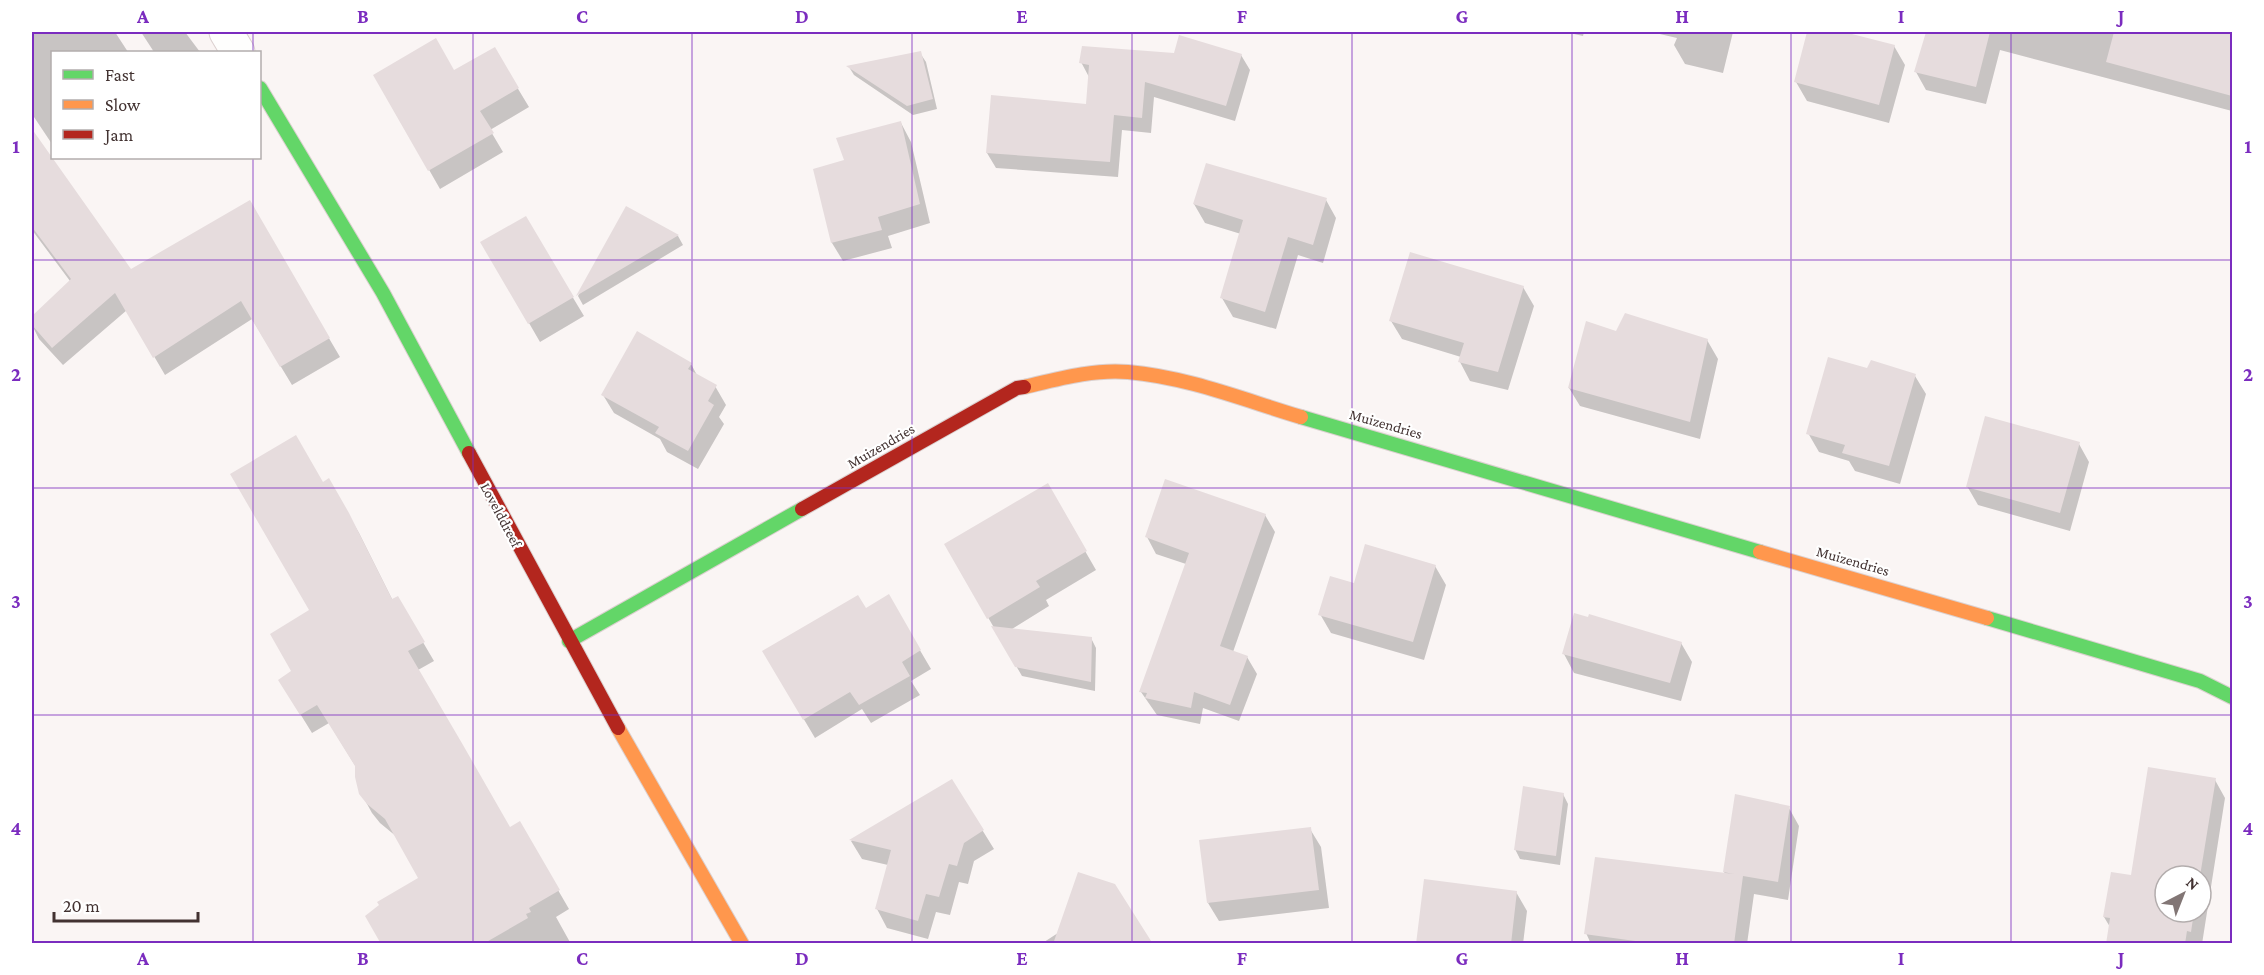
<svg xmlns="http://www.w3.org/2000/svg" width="2264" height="975" font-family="'Crimson Pro',serif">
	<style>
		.shadow { fill: #0003; fill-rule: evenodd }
		.building { fill: #e6dcdd }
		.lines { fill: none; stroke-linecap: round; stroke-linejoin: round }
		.street-casing { stroke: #dbd0cf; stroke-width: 35 }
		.fast-casing { stroke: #dbd0cf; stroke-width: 16 }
		.slow-casing { stroke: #dbd0cf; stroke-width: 16 }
		.jam-casing { stroke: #dbd0cf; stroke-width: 16 }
		.street { stroke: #fefefd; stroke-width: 33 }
		.fast { stroke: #63d668; stroke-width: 14 }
		.slow { stroke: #ff974d; stroke-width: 14 }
		.jam { stroke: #b3261e; stroke-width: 14 }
		.grid { fill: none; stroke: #7b2cbf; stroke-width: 1.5; stroke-opacity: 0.55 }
		.labels { text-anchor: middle; stroke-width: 4.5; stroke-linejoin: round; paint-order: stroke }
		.street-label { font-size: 15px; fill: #423231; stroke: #fff }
		.neatline { fill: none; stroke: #7b2cbf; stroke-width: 2 }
		.grid-label { font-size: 20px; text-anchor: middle; font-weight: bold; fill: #7b2cbf }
	</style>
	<rect width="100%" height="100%" fill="#faf5f4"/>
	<path class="shadow" d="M 32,32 L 115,32 L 128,52 L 52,52 L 52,144 L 32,114 Z
		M 141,32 L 185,32 L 200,52 L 154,52 Z
		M 1565,32 L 1584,32 L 1583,36 Z
		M 1651,32 L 1733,32 L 1723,73 L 1685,64 L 1674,45 L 1677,38 Z
		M 1809,32 L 1838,32 L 1894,46 L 1905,65 L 1889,123 L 1807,101 L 1796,82 Z
		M 1927,32 L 2232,32 L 2232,111 L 2000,50 L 1986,104 L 1926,90 L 1916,72 Z
		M 494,49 L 529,107 L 490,130 L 503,152 L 440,189 L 375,75 L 454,72 Z
		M 920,53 L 926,62 L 937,109 L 913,115 L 854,75 L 849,67 Z
		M 1175,55 L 1241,55 L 1250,70 L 1235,121 L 1154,97 L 1151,133 L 1122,130 L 1118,177 L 996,168 L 987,153 L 1087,105 L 1089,77 L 1081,62 Z
		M 901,123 L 911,142 L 930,223 L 888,236 L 892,248 L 843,261 L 832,243 L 815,170 L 846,161 Z
		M 40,144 L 131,271 L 249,202 L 340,357 L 292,385 L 252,319 L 165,375 L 127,310 L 63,365 L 39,339 L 32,325 L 32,318 L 70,281 L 32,230 L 32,149 Z
		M 1326,200 L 1336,218 L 1323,263 L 1298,255 L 1276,329 L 1233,317 L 1222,298 L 1241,234 L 1205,223 L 1194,204 Z
		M 627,208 L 678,236 L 683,245 L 583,305 L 578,296 Z
		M 525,218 L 584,316 L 540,342 L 482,242 Z
		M 1523,287 L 1534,306 L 1508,390 L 1470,381 L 1460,362 L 1461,357 L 1402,339 L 1391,321 Z
		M 1617,333 L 1707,340 L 1718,359 L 1700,439 L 1580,406 L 1569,388 Z
		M 691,364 L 698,377 L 715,386 L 726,405 L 719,417 L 724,424 L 698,469 L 667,452 L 660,439 L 614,413 L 603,395 Z
		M 1868,369 L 1915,376 L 1926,394 L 1900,484 L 1855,471 L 1849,461 L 1819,452 L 1808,433 Z
		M 2079,444 L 2089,462 L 2070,531 L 1978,505 L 1967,486 Z
		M 328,480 L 359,533 L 393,601 L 397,598 L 434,661 L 418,670 L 510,829 L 519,823 L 569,909 L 556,917 L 571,944 L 382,944 L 420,879 L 397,837 L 380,823 L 372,813 L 361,793 L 356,767 L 329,723 L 312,733 L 291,699 L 293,671 L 311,611 L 322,484 Z
		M 1047,485 L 1096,570 L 1046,600 L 1049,606 L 1012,629 L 1091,638 L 1096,648 L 1095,691 L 1022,676 L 946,545 Z
		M 1265,515 L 1275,532 L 1233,652 L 1247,657 L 1257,674 L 1239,721 L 1203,708 L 1200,724 L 1157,715 L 1141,692 L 1186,564 L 1156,554 L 1147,537 Z
		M 1435,566 L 1446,585 L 1424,660 L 1331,633 L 1320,614 L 1355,585 Z
		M 888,596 L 931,669 L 911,681 L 920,695 L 871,723 L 862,709 L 815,738 L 764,652 L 865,610 Z
		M 1681,643 L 1692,662 L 1681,701 L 1574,673 L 1564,654 Z
		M 2215,780 L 2225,798 L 2202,944 L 2107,944 L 2110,927 L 2104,917 L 2132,876 ZM 2165,876 L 2201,876 L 2201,912 L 2165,912 Z
		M 952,781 L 994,849 L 974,861 L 968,884 L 959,882 L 950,915 L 936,912 L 928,939 L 887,928 L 877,909 L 888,865 L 862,859 L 851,841 Z
		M 1563,794 L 1568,804 L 1560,865 L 1520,859 L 1515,849 Z
		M 1789,808 L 1799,826 L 1788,900 L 1754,894 L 1747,944 L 1591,944 L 1586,933 L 1726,875 L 1724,872 Z
		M 1310,829 L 1321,847 L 1329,908 L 1219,921 L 1208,903 Z
		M 1516,892 L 1527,911 L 1523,944 L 1418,944 Z
		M 1058,933 L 1151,944 L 1041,944 Z"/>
	<path class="building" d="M 1807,32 L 1844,32 L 1895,45 L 1879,105 L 1794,82 Z
		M 1926,32 L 1990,32 L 1976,87 L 1914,72 Z
		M 2114,32 L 2232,32 L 2232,96 L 2106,62 Z
		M 1179,35 L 1242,54 L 1226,106 L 1145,82 L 1142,118 L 1114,115 L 1110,162 L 986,153 L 991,95 L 1086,104 L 1089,65 L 1079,63 L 1082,46 L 1174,53 Z
		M 436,38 L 454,70 L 495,47 L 519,88 L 480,111 L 494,133 L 428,171 L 373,75 Z
		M 921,51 L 933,99 L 907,106 L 846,66 Z
		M 901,121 L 920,204 L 878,217 L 882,230 L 831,243 L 813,169 L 844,160 L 836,138 Z
		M 32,129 L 131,269 L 250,200 L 330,338 L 280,367 L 241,301 L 153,358 L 115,293 L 52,348 L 32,325 L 32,316 L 71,279 L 32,227 Z
		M 1206,163 L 1327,198 L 1313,245 L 1288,237 L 1265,312 L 1220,298 L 1243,220 L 1193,204 Z
		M 626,206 L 679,235 L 576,296 Z
		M 526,216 L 574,297 L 528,324 L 480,242 Z
		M 1410,252 L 1524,286 L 1498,372 L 1458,362 L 1464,343 L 1389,321 Z
		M 1625,313 L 1708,339 L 1690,422 L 1568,388 L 1586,321 L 1616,331 Z
		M 637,331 L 692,363 L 688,369 L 717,385 L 708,401 L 714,405 L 688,451 L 655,433 L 659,427 L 601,395 Z
		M 1828,357 L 1867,368 L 1871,360 L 1916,374 L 1889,466 L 1842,453 L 1845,445 L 1806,434 Z
		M 1985,416 L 2080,442 L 2060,513 L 1966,487 Z
		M 296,435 L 323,482 L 329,478 L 349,513 L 392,599 L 398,596 L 425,642 L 408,651 L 463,745 L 510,827 L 520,821 L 560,890 L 529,908 L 531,912 L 526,914 L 528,918 L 483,944 L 381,944 L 365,916 L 379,905 L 377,902 L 418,878 L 385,819 L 367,804 L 359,794 L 355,777 L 355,766 L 317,705 L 300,715 L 278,680 L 291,671 L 270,634 L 309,610 L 230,474 Z
		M 1165,479 L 1266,514 L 1220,646 L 1248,656 L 1230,705 L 1194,692 L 1191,708 L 1145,698 L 1147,693 L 1139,692 L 1189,553 L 1145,537 Z
		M 1048,483 L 1087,551 L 1036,581 L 1040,587 L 987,619 L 944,544 Z
		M 1365,544 L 1436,565 L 1413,642 L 1318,615 L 1330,576 L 1354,583 Z
		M 889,594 L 921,650 L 902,662 L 910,676 L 859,705 L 850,692 L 803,720 L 762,651 L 858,595 L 866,608 Z
		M 1574,613 L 1588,617 L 1589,614 L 1682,642 L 1670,683 L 1562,654 Z
		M 991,626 L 1092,637 L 1091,682 L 1015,667 Z
		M 2148,767 L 2216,778 L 2200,876 L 2165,876 L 2165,912 L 2194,912 L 2191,932 L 2187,931 L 2185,944 L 2106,944 L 2110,918 L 2103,917 L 2111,872 L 2131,875 Z
		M 952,779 L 984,830 L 964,843 L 957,866 L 949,864 L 939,897 L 926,894 L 918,921 L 875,909 L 891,850 L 849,840 Z
		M 1523,786 L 1564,793 L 1556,856 L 1514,850 Z
		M 1735,794 L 1790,806 L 1778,882 L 1743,876 L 1734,944 L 1657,944 L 1584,934 L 1595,857 L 1734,874 L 1723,872 Z
		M 1311,827 L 1319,890 L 1207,903 L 1199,840 Z
		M 1078,872 L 1115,884 L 1153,944 L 1053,944 Z
		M 1424,879 L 1517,891 L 1511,944 L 1416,944 Z"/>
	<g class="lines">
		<g class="street-casing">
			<path id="street" d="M 226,32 L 238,52"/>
		</g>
		<g class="fast-casing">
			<path id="fast" d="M 260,88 L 383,293 L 469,453
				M 1301,417 L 1760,552
				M 1987,618 L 2200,681 L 2232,697
				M 569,641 L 802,509"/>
		</g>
		<g class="slow-casing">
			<path id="slow" d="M 1024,387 C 1058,379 1093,369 1128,372 C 1187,377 1244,400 1301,417
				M 1760,552 L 1987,618
				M 618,728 L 742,944"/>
		</g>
		<g class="jam-casing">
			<path id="jam" d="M 469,453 L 618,728
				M 802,509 L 1017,388 L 1024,387"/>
		</g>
		<use href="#street" class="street"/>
		<use href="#fast" class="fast"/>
		<use href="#slow" class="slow"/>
		<use href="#jam" class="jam"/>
	</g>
	<path class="grid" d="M 253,32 L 253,52M 473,32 L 473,944M 692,32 L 692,944M 912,32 L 912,944M 1132,32 L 1132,944M 1352,32 L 1352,944M 1572,32 L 1572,944M 1791,32 L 1791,944M 2011,32 L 2011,944M 253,158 L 253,944M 32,260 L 2232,260M 32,488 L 2232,488M 32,715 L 2232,715"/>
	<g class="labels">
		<g class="street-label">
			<text transform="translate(1386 424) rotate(16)" y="5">Muizendries</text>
			<text transform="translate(881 446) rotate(-30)" y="5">Muizendries</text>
			<text transform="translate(501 515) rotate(62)" y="5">Lovelddreef</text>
			<text transform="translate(1853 561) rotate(16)" y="5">Muizendries</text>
		</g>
	</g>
	<rect width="2264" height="975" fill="none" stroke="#ffffff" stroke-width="66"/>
	<rect x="51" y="51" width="210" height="108" fill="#ffffff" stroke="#b3adad" stroke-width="1.5"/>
	<rect x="63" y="70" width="30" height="9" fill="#63d668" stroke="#b3adad" stroke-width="1.5"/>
	<text x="105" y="81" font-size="18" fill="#423231">Fast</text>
	<rect x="63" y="100" width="30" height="9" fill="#ff974d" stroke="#b3adad" stroke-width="1.5"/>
	<text x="105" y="111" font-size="18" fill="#423231">Slow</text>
	<rect x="63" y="130" width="30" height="9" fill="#b3261e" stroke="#b3adad" stroke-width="1.5"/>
	<text x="105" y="141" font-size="18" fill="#423231">Jam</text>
	<g transform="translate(2183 894) rotate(42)"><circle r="28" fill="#ffffff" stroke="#b3adad" stroke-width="1.5"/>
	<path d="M0-4.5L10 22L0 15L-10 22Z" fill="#827675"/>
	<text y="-9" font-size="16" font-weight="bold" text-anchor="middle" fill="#423231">N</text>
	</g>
	<path d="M54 912v9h144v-9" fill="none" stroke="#423231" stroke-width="3"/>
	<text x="63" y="912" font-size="18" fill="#423231" stroke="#ffffff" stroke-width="4.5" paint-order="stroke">20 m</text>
	<rect x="33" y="33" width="2198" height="909" class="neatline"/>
	<g class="grid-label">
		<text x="143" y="23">A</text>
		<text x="363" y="23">B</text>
		<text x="582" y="23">C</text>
		<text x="802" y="23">D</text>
		<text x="1022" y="23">E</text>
		<text x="1242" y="23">F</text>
		<text x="1462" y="23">G</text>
		<text x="1682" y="23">H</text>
		<text x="1901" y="23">I</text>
		<text x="2121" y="23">J</text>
		<text x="16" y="153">1</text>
		<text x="2248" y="153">1</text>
		<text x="16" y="381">2</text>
		<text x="2248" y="381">2</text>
		<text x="16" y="608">3</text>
		<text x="2248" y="608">3</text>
		<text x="16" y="835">4</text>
		<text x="2248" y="835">4</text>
		<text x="143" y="965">A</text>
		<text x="363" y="965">B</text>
		<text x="582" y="965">C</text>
		<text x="802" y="965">D</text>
		<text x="1022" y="965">E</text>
		<text x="1242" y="965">F</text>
		<text x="1462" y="965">G</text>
		<text x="1682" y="965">H</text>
		<text x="1901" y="965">I</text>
		<text x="2121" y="965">J</text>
	</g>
</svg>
